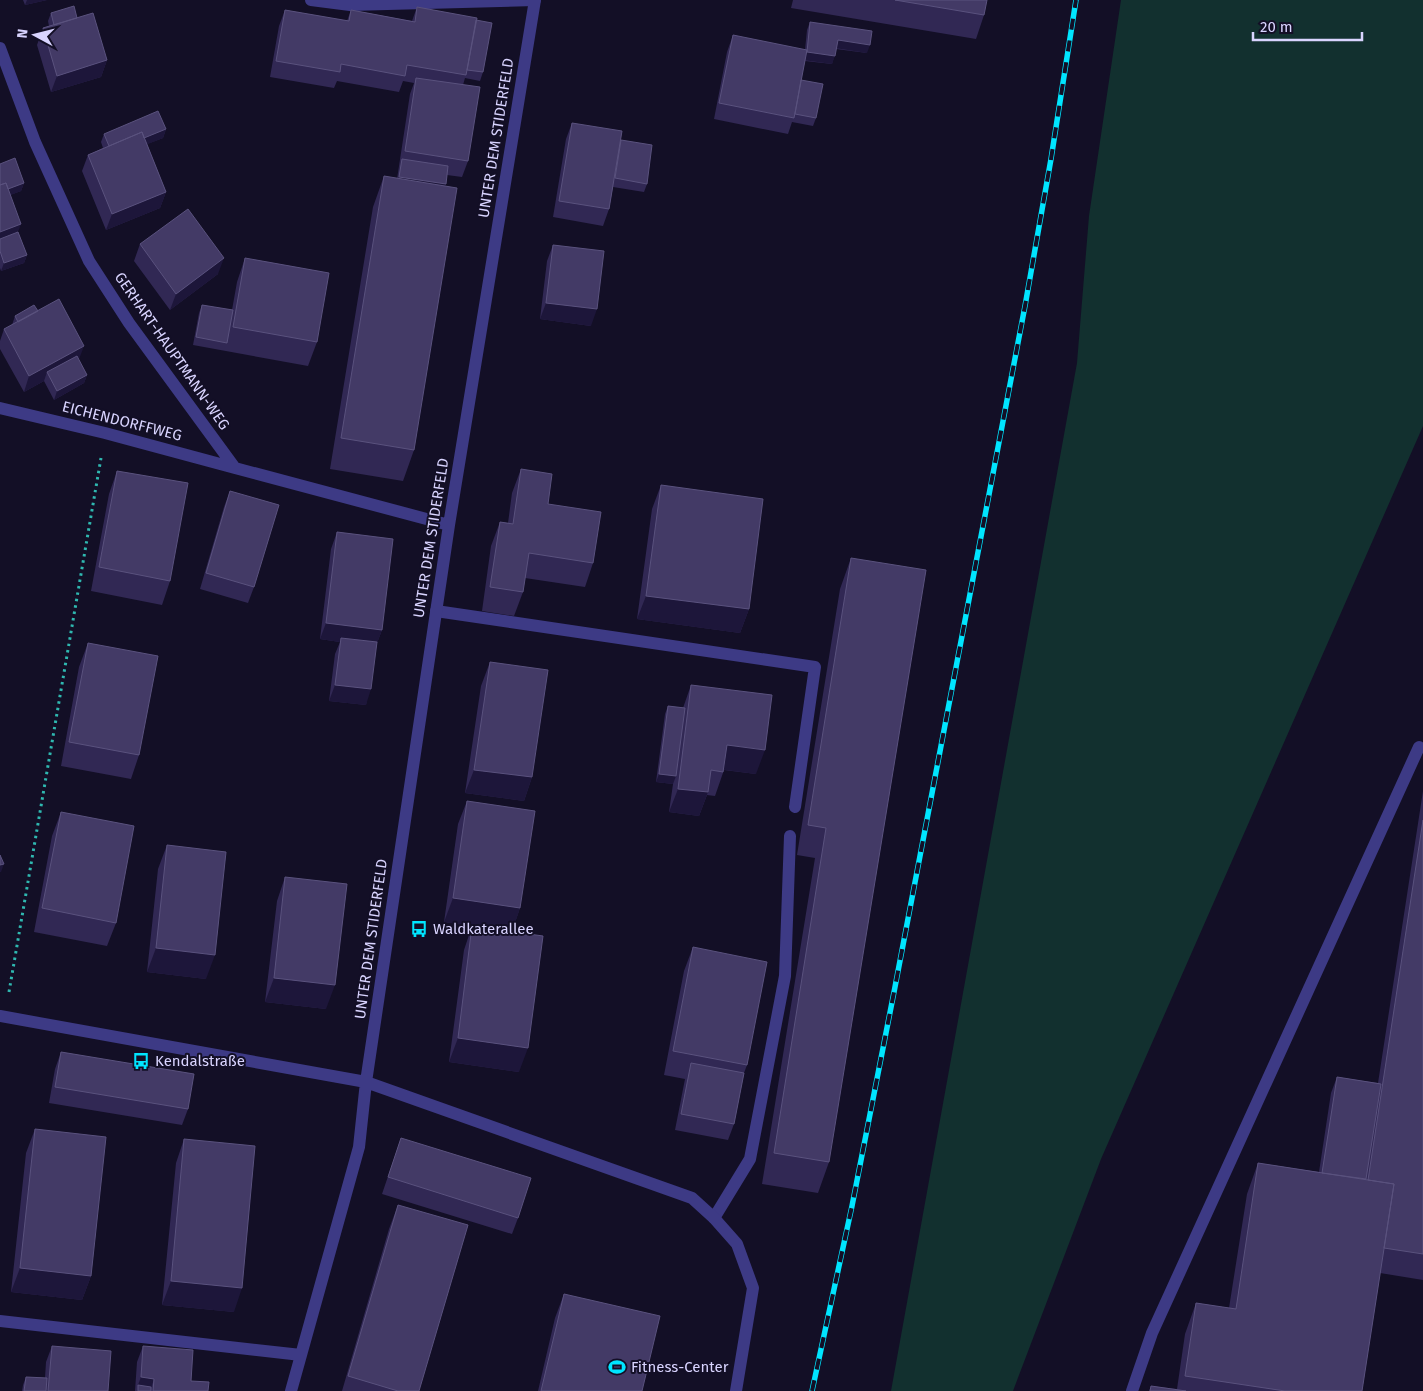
<svg xmlns="http://www.w3.org/2000/svg" width="1423" height="1391" font-family="'Fira Sans',sans-serif">
	<style>
		.green { fill: #12302f }
		.lines { fill: none; stroke-linecap: round; stroke-linejoin: round }
		.path { stroke: #2fb8b0; stroke-width: 3; stroke-dasharray: 2.5 4; stroke-linecap: butt }
		.lane { stroke: #3d3a85; stroke-width: 12 }
		.street { stroke: #3d3a85; stroke-width: 12 }
		.rail-casing { stroke: #00e5ff; stroke-width: 5.5 }
		.rail { stroke: #130f26; stroke-width: 4; stroke-dasharray: 11; stroke-linecap: butt }
		.wall { fill: #312854 }
		.shaded-wall { fill: #1d163a }
		.building { fill: #433a66; stroke: #5a527e }
		.labels { text-anchor: middle; stroke-width: 4; stroke-linejoin: round; paint-order: stroke }
		.street-label { font-size: 15px; fill: #d9d4ff; stroke: #130f26 }
		.poi-label { font-size: 15px; fill: #d9d4ff; stroke: #130f26; text-anchor: start }
	</style>
	<rect width="100%" height="100%" fill="#130f26"/>
	<path class="green" d="M 1121,0 L 1423,0 L 1423,426 L 1101,1159 L 1013,1391 L 891,1391 L 1077,363 L 1089,216 Z"/>
	<g class="lines">
		<path class="path" d="M 9,992 L 101,458"/>
		<path class="lane" d="M 311,0 L 350,5 L 535,0
			M 436,611 L 815,667 L 795,807
			M 714,1218 L 750,1159 L 785,976 L 790,836
			M 1132,1391 L 1152,1333 L 1419,747"/>
		<path class="street" d="M 0,48 L 35,142 L 89,261 L 129,323 L 235,468 L 449,525
			M 0,408 L 105,433 L 235,468
			M 0,1016 L 366,1082 L 692,1198 L 714,1218 L 737,1244 L 753,1288 L 736,1391
			M 0,1321 L 301,1355
			M 291,1391 L 359,1147 L 366,1082 L 449,525 L 535,0"/>
		<g class="rail-casing">
			<path id="rail" d="M 812,1391 L 852,1206 L 895,987 L 1025,306 L 1051,159 L 1076,0"/>
		</g>
		<use href="#rail" class="rail"/>
	</g>
	<path class="wall" d="M 23,0 L 47,0 L 25,5 Z
		M 793,0 L 987,0 L 984,15 L 976,39 L 791,8 Z
		M 417,7 L 476,20 L 483,72 L 480,81 L 465,78 L 463,85 L 468,161 L 462,177 L 447,175 L 445,186 L 414,450 L 403,481 L 330,469 L 373,207 L 384,176 L 397,179 L 410,94 L 414,83 L 403,81 L 399,92 L 337,81 L 334,88 L 270,77 L 279,26 L 285,10 L 347,21 L 351,10 L 412,21 Z
		M 51,13 L 77,18 L 107,60 L 101,77 L 51,92 L 37,45 L 43,28 L 49,26 L 48,21 Z
		M 810,22 L 867,53 L 836,49 L 832,64 L 805,61 L 801,80 L 816,118 L 813,126 L 792,122 L 788,134 L 714,119 L 727,52 L 733,35 L 805,50 L 807,30 Z
		M 572,123 L 621,140 L 647,184 L 644,192 L 613,187 L 609,209 L 603,226 L 553,217 L 566,139 Z
		M 166,129 L 163,138 L 147,144 L 166,192 L 160,208 L 106,230 L 82,171 L 88,155 L 103,148 L 101,142 L 104,134 Z
		M 0,164 L 24,183 L 21,191 L 10,195 L 18,232 L 27,255 L 24,263 L 1,271 L 0,268 Z
		M 140,244 L 218,274 L 170,310 L 134,261 Z
		M 553,245 L 591,326 L 540,319 L 547,261 Z
		M 245,258 L 317,342 L 308,366 L 193,345 L 199,313 L 202,305 L 232,310 L 237,282 Z
		M 38,311 L 79,360 L 87,375 L 84,383 L 54,400 L 44,381 L 24,392 L 0,349 L 0,341 L 4,329 L 12,325 L 15,316 Z
		M 521,469 L 593,563 L 585,587 L 525,578 L 523,592 L 514,616 L 482,611 L 491,546 L 500,522 L 508,523 L 512,493 Z
		M 117,471 L 170,581 L 162,605 L 91,591 L 109,494 Z
		M 661,485 L 749,609 L 740,633 L 637,619 L 652,509 Z
		M 230,491 L 254,587 L 248,603 L 200,589 L 224,507 Z
		M 337,532 L 382,630 L 377,643 L 366,705 L 329,701 L 335,654 L 340,642 L 320,639 L 331,549 Z
		M 851,558 L 829,1162 L 818,1193 L 762,1184 L 815,858 L 797,855 L 840,589 Z
		M 88,643 L 139,755 L 131,779 L 61,766 L 79,667 Z
		M 490,662 L 532,777 L 524,801 L 465,793 L 481,686 Z
		M 691,685 L 756,774 L 724,770 L 715,796 L 707,795 L 699,816 L 669,812 L 673,784 L 656,782 L 665,714 L 668,706 L 683,708 Z
		M 1423,791 L 1423,1280 L 1380,1273 L 1362,1391 L 1149,1391 L 1151,1386 L 1177,1389 L 1185,1334 L 1196,1303 L 1229,1308 L 1247,1194 L 1258,1163 L 1319,1172 L 1331,1093 L 1337,1077 L 1378,1083 Z
		M 467,801 L 520,908 L 512,931 L 519,1072 L 449,1062 L 464,950 L 472,926 L 444,922 L 458,824 Z
		M 61,812 L 116,923 L 107,946 L 34,932 L 52,836 Z
		M 167,845 L 206,979 L 147,972 L 158,869 Z
		M 285,877 L 326,1009 L 265,1002 L 277,901 Z
		M 693,947 L 747,1065 L 744,1073 L 734,1124 L 728,1140 L 675,1130 L 685,1079 L 664,1075 L 684,971 Z
		M 61,1052 L 188,1109 L 182,1125 L 49,1103 L 55,1069 Z
		M 35,1129 L 91,1276 L 82,1300 L 11,1292 L 26,1153 Z
		M 401,1138 L 518,1218 L 512,1234 L 382,1194 Z
		M 184,1139 L 234,1312 L 162,1305 L 176,1163 Z
		M 398,1205 L 419,1391 L 342,1391 L 389,1229 Z
		M 564,1294 L 642,1391 L 538,1391 L 555,1318 Z
		M 52,1346 L 108,1391 L 22,1391 L 23,1385 L 26,1377 L 45,1378 L 46,1362 Z
		M 143,1346 L 191,1381 L 208,1391 L 135,1391 L 137,1362 Z"/>
	<path class="shaded-wall" d="M 27,0 L 47,0 L 25,5 Z
		M 838,40 L 870,45 L 867,53 L 835,48 Z
		M 806,52 L 835,56 L 832,64 L 803,60 Z
		M 107,60 L 101,77 L 51,92 L 57,76 Z
		M 166,129 L 163,138 L 108,160 L 111,152 Z
		M 399,177 L 446,184 L 443,192 L 396,185 Z
		M 24,183 L 21,191 L 0,199 L 0,192 Z
		M 166,192 L 160,208 L 106,230 L 112,214 Z
		M 21,224 L 15,240 L 0,246 L 0,232 Z
		M 27,255 L 24,263 L 1,271 L 4,263 Z
		M 224,258 L 218,274 L 170,310 L 176,294 Z
		M 546,303 L 597,309 L 591,326 L 540,319 Z
		M 84,346 L 78,362 L 47,372 L 44,381 L 24,392 L 29,376 Z
		M 87,375 L 84,383 L 54,400 L 57,391 Z
		M 646,596 L 749,609 L 740,633 L 637,619 Z
		M 326,623 L 382,630 L 376,646 L 341,638 L 340,642 L 320,639 Z
		M 335,685 L 371,689 L 366,705 L 329,701 Z
		M 727,745 L 765,750 L 756,774 L 718,769 Z
		M 474,770 L 532,777 L 524,801 L 465,793 Z
		M 659,774 L 676,776 L 673,784 L 656,782 Z
		M 678,789 L 708,792 L 699,816 L 669,812 Z
		M 4,864 L 1,872 L 0,872 L 0,865 Z
		M 453,898 L 520,908 L 512,932 L 444,922 Z
		M 156,948 L 215,955 L 206,979 L 147,972 Z
		M 274,978 L 335,985 L 326,1009 L 265,1002 Z
		M 458,1038 L 528,1048 L 519,1072 L 449,1062 Z
		M 20,1268 L 91,1276 L 82,1300 L 11,1292 Z
		M 171,1281 L 242,1288 L 234,1312 L 162,1305 Z
		M 141,1377 L 154,1379 L 150,1391 L 138,1385 Z"/>
	<path class="building" d="M 895,0 L 987,0 L 984,15 Z
		M 74,6 L 77,18 L 54,25 L 51,13 Z
		M 417,7 L 477,18 L 466,75 L 407,65 L 405,76 L 341,64 L 340,72 L 276,61 L 285,10 L 349,21 L 351,10 L 415,22 Z
		M 93,13 L 107,60 L 57,76 L 43,28 Z
		M 476,20 L 492,23 L 483,72 L 467,70 Z
		M 810,22 L 872,31 L 870,45 L 838,40 L 835,56 L 807,52 Z
		M 733,35 L 807,50 L 794,118 L 719,103 Z
		M 416,78 L 480,87 L 468,161 L 405,151 Z
		M 801,80 L 823,84 L 816,118 L 795,114 Z
		M 158,111 L 166,129 L 144,138 L 142,132 L 109,146 L 104,134 Z
		M 572,123 L 622,131 L 609,209 L 559,201 Z
		M 142,132 L 166,192 L 112,214 L 88,155 Z
		M 621,140 L 652,145 L 647,184 L 615,178 Z
		M 15,158 L 24,183 L 8,189 L 6,183 L 0,185 L 0,164 Z
		M 402,159 L 448,166 L 446,184 L 399,177 Z
		M 384,176 L 457,188 L 414,450 L 341,438 Z
		M 6,183 L 21,224 L 0,232 L 0,185 Z
		M 188,209 L 224,258 L 176,294 L 140,244 Z
		M 18,232 L 27,255 L 4,263 L 0,251 L 0,239 Z
		M 553,245 L 604,251 L 597,309 L 546,303 Z
		M 245,258 L 329,273 L 317,342 L 233,327 Z
		M 59,299 L 84,346 L 29,376 L 4,329 Z
		M 34,305 L 38,311 L 18,322 L 15,316 Z
		M 202,305 L 233,310 L 227,343 L 196,337 Z
		M 77,356 L 87,375 L 57,391 L 47,372 Z
		M 521,469 L 552,474 L 548,504 L 601,512 L 593,563 L 529,553 L 523,592 L 490,587 L 500,522 L 513,524 Z
		M 117,471 L 188,483 L 170,581 L 99,567 Z
		M 661,485 L 763,499 L 749,609 L 646,596 Z
		M 230,491 L 279,505 L 254,587 L 206,573 Z
		M 337,532 L 393,539 L 382,630 L 326,623 Z
		M 851,558 L 926,570 L 829,1162 L 774,1153 L 826,828 L 808,825 Z
		M 341,638 L 377,642 L 371,689 L 335,685 Z
		M 88,643 L 158,656 L 139,755 L 69,742 Z
		M 490,662 L 548,670 L 532,777 L 474,770 Z
		M 691,685 L 772,695 L 765,750 L 727,745 L 723,772 L 711,770 L 708,792 L 678,789 Z
		M 668,706 L 685,708 L 676,776 L 659,774 Z
		M 467,801 L 535,811 L 520,908 L 453,898 Z
		M 61,812 L 134,826 L 116,923 L 42,908 Z
		M 1423,820 L 1423,1254 L 1384,1248 L 1394,1184 L 1368,1180 Z
		M 167,845 L 226,852 L 215,955 L 156,948 Z
		M 0,855 L 4,864 L 0,865 Z
		M 285,877 L 347,884 L 335,985 L 274,978 Z
		M 472,926 L 543,936 L 528,1048 L 458,1038 Z
		M 693,947 L 767,962 L 747,1065 L 673,1051 Z
		M 61,1052 L 194,1074 L 188,1109 L 55,1087 Z
		M 691,1063 L 744,1073 L 734,1124 L 681,1114 Z
		M 1337,1077 L 1381,1084 L 1366,1179 L 1322,1173 Z
		M 35,1129 L 106,1137 L 91,1276 L 20,1268 Z
		M 401,1138 L 531,1178 L 518,1218 L 388,1177 Z
		M 184,1139 L 255,1146 L 242,1288 L 171,1281 Z
		M 1258,1163 L 1394,1184 L 1362,1391 L 1285,1391 L 1185,1376 L 1196,1303 L 1236,1309 Z
		M 398,1205 L 468,1225 L 419,1391 L 398,1391 L 348,1376 Z
		M 564,1294 L 660,1316 L 642,1391 L 541,1391 Z
		M 52,1346 L 111,1351 L 108,1391 L 48,1391 Z
		M 143,1346 L 193,1350 L 191,1381 L 209,1382 L 208,1391 L 153,1391 L 154,1379 L 141,1377 Z
		M 26,1377 L 47,1378 L 46,1391 L 24,1391 Z
		M 138,1385 L 151,1387 L 151,1391 L 138,1391 Z
		M 1151,1386 L 1186,1391 L 1150,1391 Z"/>
	<defs>
		<g id="bus-bare" transform="scale(1.35)"><path d="M-5-6H5V4H4V6H2V4H-2V6H-4V4H-5ZM-3.5-4V0h7V-4ZM-3.5 1.2v1.5H-2V1.2ZM2 1.2v1.5H3.5V1.2Z" fill="#00e5ff" stroke="#130f26" stroke-width="2.5" paint-order="stroke"/></g>
		<g id="stadium-bare" transform="scale(1.35)"><path d="M0-5a6.5 5 0 1 0 0 10a6.5 5 0 1 0 0-10ZM-3.5-1.8h7v3.6h-7Z" fill="#00e5ff" stroke="#130f26" stroke-width="2.5" paint-order="stroke"/></g>
	</defs>
	<g fill-rule="evenodd">
		<use href="#bus-bare" x="419" y="929"/>
		<use href="#bus-bare" x="141" y="1061"/>
		<use href="#stadium-bare" x="617" y="1367"/>
	</g>
	<g class="labels">
		<g class="street-label">
			<text transform="translate(496 138) rotate(-81)" y="5">UNTER DEM STIDERFELD</text>
			<text transform="translate(172 351) rotate(55)" y="5">GERHART-HAUPTMANN-WEG</text>
			<text transform="translate(122 421) rotate(14)" y="5">EICHENDORFFWEG</text>
			<text transform="translate(431 538) rotate(-81)" y="5">UNTER DEM STIDERFELD</text>
			<text transform="translate(371 939) rotate(-82)" y="5">UNTER DEM STIDERFELD</text>
		</g>
		<g class="poi-label">
			<text x="433" y="934">Waldkaterallee</text>
			<text x="155" y="1066">Kendalstraße</text>
			<text x="631" y="1372">Fitness-Center</text>
		</g>
	</g>
	<g transform="translate(35 35) rotate(277)" stroke="#130f26" stroke-width="4" paint-order="stroke">
	<path d="M0-4L9 19L0 12L-9 19Z" fill="#d9d4ff"/>
	<text y="-8" font-size="14" font-weight="bold" text-anchor="middle" fill="#d9d4ff">N</text>
	</g>
	<path d="M1253 32v8h109v-8" fill="none" stroke="#d9d4ff" stroke-width="2.5"/>
	<text x="1260" y="32" font-size="15" fill="#d9d4ff" stroke="#130f26" stroke-width="4" paint-order="stroke">20 m</text>
</svg>
